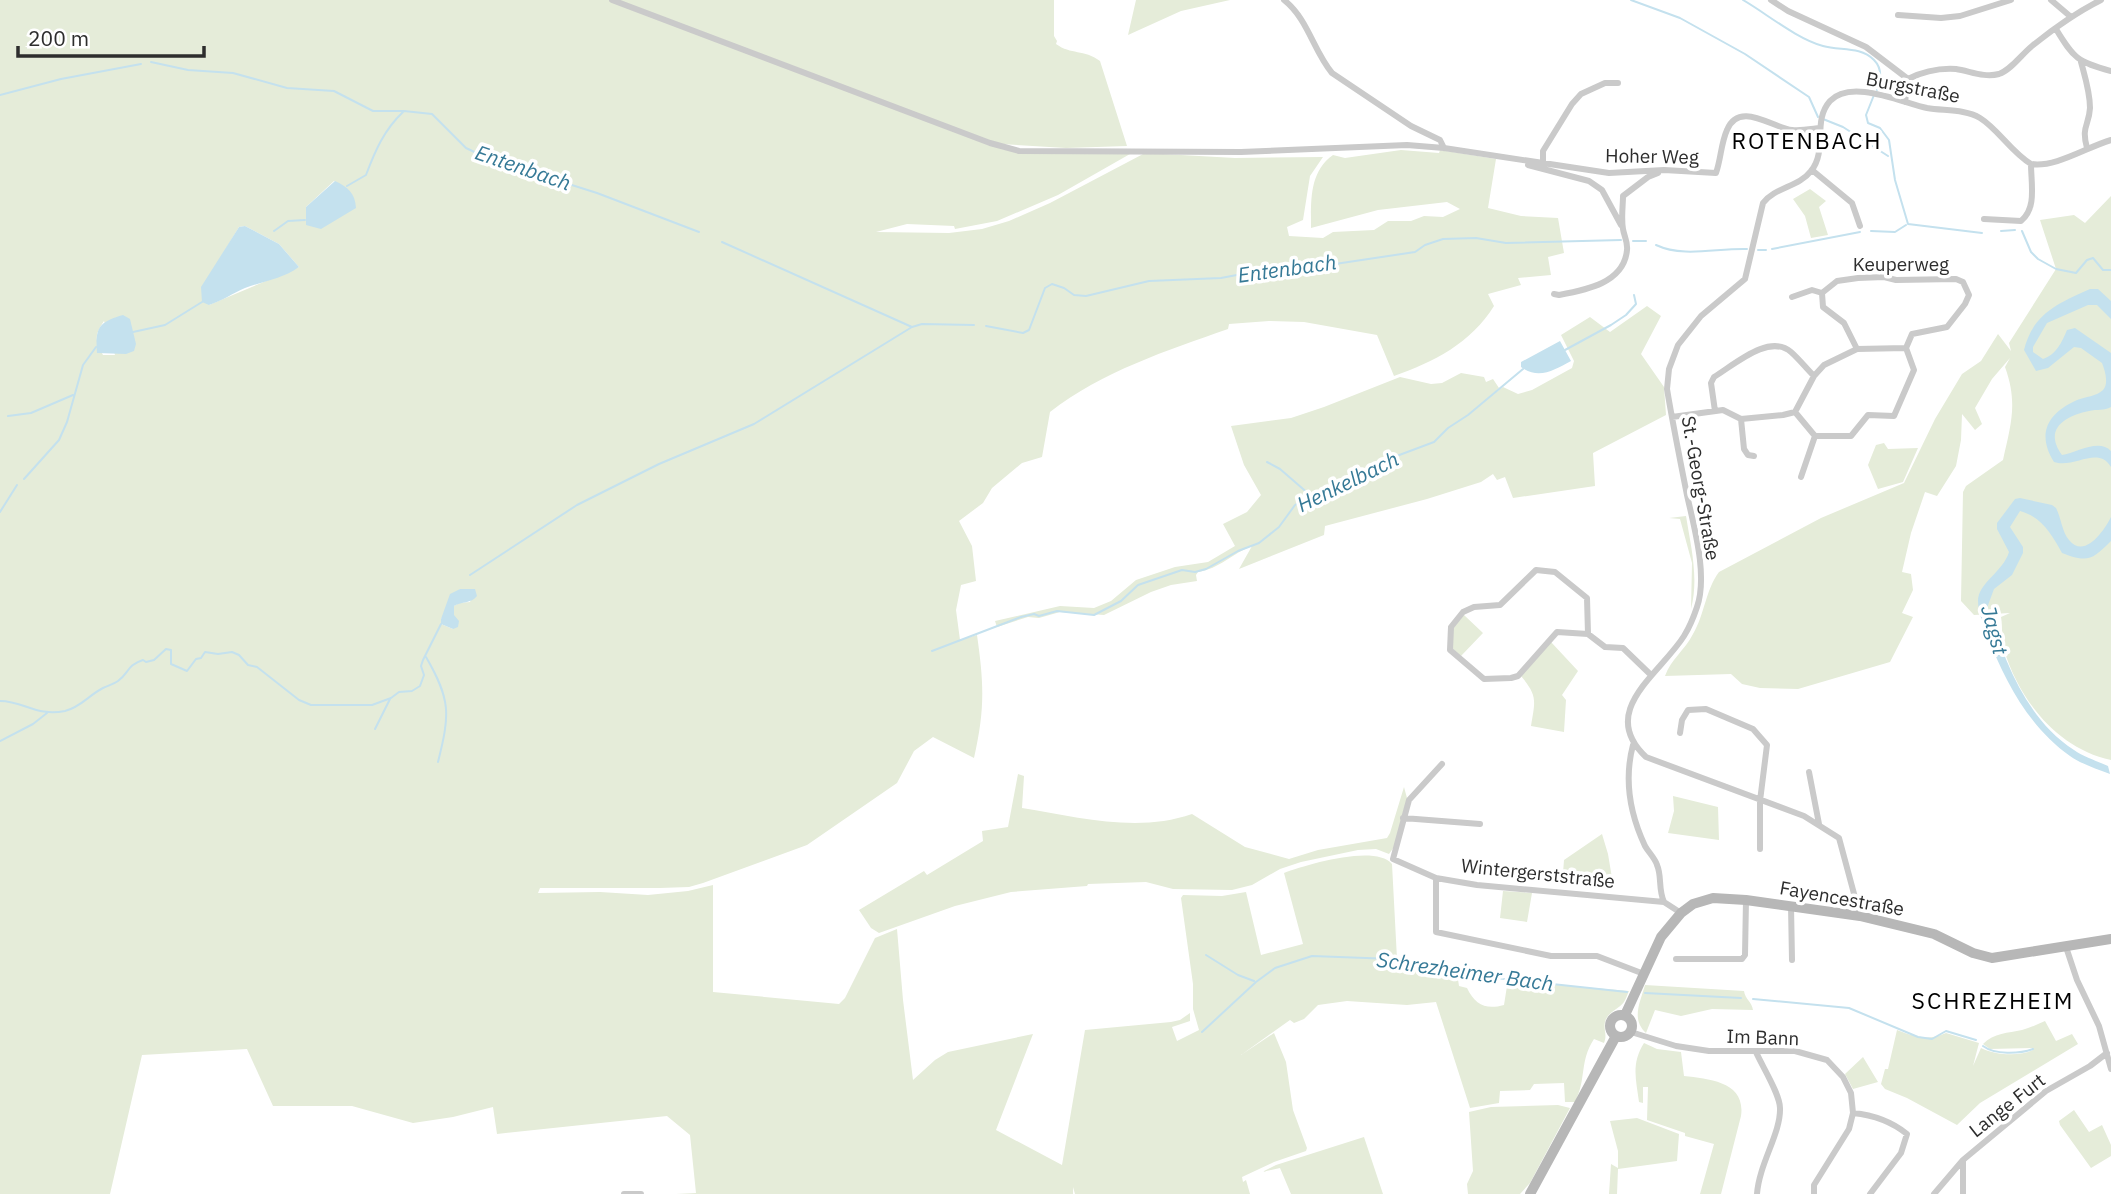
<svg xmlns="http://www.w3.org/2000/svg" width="2111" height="1194" font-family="'IBM Plex Sans',sans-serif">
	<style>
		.green { fill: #e5ecd9; fill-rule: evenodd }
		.water { fill: #c4e1ee }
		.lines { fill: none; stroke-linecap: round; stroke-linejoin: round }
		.stream { stroke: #c4e1ee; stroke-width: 2 }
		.street { stroke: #cacaca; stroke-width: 6 }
		.secondary { stroke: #b7b7b7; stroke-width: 10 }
		.labels { text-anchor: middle; stroke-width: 7; stroke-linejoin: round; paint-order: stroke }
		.street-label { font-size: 19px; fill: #2d2d2d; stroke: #fff }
		.water-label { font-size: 21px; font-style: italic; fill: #357996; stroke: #fff }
		.quarter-label { font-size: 23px; letter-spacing: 2px; fill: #000; stroke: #fff }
	</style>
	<rect width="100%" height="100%" fill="#fff"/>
	<path class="green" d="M 0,0 L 1054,0 L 1054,36 L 1057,41 L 1056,44 C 1071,55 1084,49 1100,61 L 1127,146 L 1066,148 L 1001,144 L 1001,149 L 1024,152 L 1130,154 L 1058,195 L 997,221 L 955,229 L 954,226 L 907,224 L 876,232 L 949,233 L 982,229 L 1009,221 L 1050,203 L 1145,153 L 1235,158 L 1323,157 L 1310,176 L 1303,220 L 1287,227 L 1289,236 L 1323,238 L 1333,232 L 1374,230 L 1388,221 L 1411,221 L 1424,216 L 1443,217 L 1460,209 L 1447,202 L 1378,210 L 1311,228 C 1311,201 1309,172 1333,155 L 1345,158 L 1401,150 L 1439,153 L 1440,150 L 1496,159 L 1488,208 L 1521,216 L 1558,218 L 1564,253 L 1548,257 L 1551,275 L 1518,278 L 1521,285 L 1488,294 L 1494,306 C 1471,343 1434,362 1394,376 L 1377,335 L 1304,322 L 1269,321 L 1229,324 L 1228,329 C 1166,351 1103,371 1050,412 L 1042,457 L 1022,463 L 992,488 L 983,503 L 959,521 L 972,546 L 976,581 L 961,585 L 956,610 L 960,640 L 977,635 C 984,684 985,709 974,758 L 933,737 L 914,751 L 897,783 L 807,845 L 703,883 L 689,887 L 660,888 L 540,888 L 538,893 L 600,892 L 648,895 L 688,891 L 713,885 L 713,992 L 839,1004 L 845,998 L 875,938 L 897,929 L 903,1000 L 913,1080 L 935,1060 L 948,1052 L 1033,1034 L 996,1130 L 1062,1165 L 1085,1030 L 1171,1022 L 1180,1020 L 1190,1013 L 1190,1021 L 1172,1027 L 1177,1041 L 1199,1030 L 1193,1009 L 1193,984 L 1181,898 L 1183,895 L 1222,896 L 1246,892 L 1261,955 L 1303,944 L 1284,873 C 1306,865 1375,844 1392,864 L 1397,959 L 1457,973 L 1459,986 L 1467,988 C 1475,1005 1486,1010 1504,1005 L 1507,986 L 1511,981 L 1629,991 C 1627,995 1626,999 1624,1002 C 1619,1009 1610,1011 1606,1019 C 1602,1028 1608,1034 1604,1043 L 1594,1039 C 1579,1062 1587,1078 1575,1102 L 1565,1102 L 1564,1083 L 1534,1084 L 1530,1090 L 1500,1091 L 1499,1103 L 1470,1108 L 1436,1002 L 1407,1005 L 1347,1001 L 1318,1005 L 1304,1019 L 1294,1023 L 1290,1020 L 1241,1055 L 1274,1033 L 1286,1062 L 1293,1110 L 1307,1148 L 1306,1151 L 1274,1162 L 1242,1177 L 1243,1182 L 1246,1180 L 1250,1194 L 1075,1194 L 1073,1187 L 1073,1194 L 676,1194 L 696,1193 L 690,1135 L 667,1116 L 497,1134 L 493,1107 L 453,1117 L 413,1123 L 352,1106 L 273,1106 L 247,1049 L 142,1055 L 110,1194 L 0,1194 ZM 334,181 L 348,190 L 306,225 L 306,207 ZM 245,226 L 279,244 L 299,267 L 209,305 L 219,260 L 239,227 ZM 104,321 L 115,355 L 103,355 C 95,339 94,336 104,321 ZM 460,589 L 475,589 L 470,602 L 459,603 L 454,606 L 453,629 L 441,624 L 441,619 Z
		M 1136,0 L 1230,0 L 1181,11 L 1128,35 Z
		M 1810,189 L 1826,201 L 1819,207 L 1828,235 L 1811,238 L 1805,216 L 1793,199 Z
		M 2111,196 L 2111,760 C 2057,748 2020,701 2004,650 C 2001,640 2003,628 2001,617 L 2010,613 L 1974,615 L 1961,601 L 1963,492 L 1966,486 L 2003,460 C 2011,424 2018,403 2005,367 L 2010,358 L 1992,379 L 1975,408 L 1982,424 L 1975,430 L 1962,414 L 1961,440 L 1956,466 L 1937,496 L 1925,492 L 1911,533 L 1902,572 L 1911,574 L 1913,590 L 1902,613 L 1913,617 L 1890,662 L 1798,689 L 1760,688 L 1742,684 L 1731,674 L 1665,676 C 1671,659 1685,650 1693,634 C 1705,614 1705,591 1719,572 L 1821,518 L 1904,483 L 1935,419 L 1962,374 L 1981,361 L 1998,334 L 2011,351 L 2009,343 L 2056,269 L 2040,220 L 2074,215 L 2085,223 Z
		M 1647,306 L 1661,316 L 1641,354 L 1664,387 L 1666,415 L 1593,453 L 1595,486 L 1513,498 L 1505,477 L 1497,480 L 1493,474 L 1481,482 L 1427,499 L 1325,526 L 1324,535 L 1239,569 L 1252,546 C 1233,553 1219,569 1198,572 L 1196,575 L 1197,581 L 1171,585 L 1151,592 L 1104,615 L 1060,612 L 1039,618 L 1028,617 L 997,627 L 995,621 L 1060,606 L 1094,608 L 1111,601 L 1136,580 L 1175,567 L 1208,562 L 1235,546 L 1223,524 L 1247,512 L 1261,495 L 1244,465 L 1231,426 L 1291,418 L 1324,407 L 1400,377 L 1431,384 L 1442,383 L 1461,373 L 1484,377 L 1486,382 L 1493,379 L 1499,388 L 1487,399 L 1503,387 L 1518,394 L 1532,390 L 1572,368 L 1574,361 L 1561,335 L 1590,317 L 1610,332 Z
		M 1884,443 L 1888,449 L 1918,448 L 1903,482 L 1878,489 L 1868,465 L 1876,445 Z
		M 1686,516 C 1691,547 1699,578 1691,609 L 1692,563 L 1680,519 L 1669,518 Z
		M 1464,615 L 1483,633 L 1461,656 L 1453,649 L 1453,628 Z
		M 1551,642 L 1578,671 L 1562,695 L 1566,700 L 1564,732 L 1531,726 C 1535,701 1538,696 1521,676 Z
		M 1018,774 L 1024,776 L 1022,808 C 1077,817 1138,833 1192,814 L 1245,847 L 1289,859 L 1318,850 L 1387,838 L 1390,833 L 1404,787 L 1407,798 L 1394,847 L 1389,854 L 1376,849 L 1358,850 L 1301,862 L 1280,869 L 1252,885 L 1232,890 L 1173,889 L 1146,882 L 1088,884 L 1087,886 L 1011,892 L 955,906 L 879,933 L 871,928 L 859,910 L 924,871 L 927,875 L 983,841 L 982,831 L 1008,827 Z
		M 1673,796 L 1718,807 L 1719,840 L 1668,833 L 1674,811 Z
		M 1602,834 L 1608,854 L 1612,878 L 1563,873 L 1564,860 Z
		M 1503,891 L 1532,893 L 1527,922 L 1500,918 Z
		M 1645,985 L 1744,991 C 1745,999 1752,1002 1753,1010 L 1712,1009 L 1681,1016 L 1655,1010 L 1646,1033 C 1631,1019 1640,1003 1645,985 Z
		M 2045,1021 L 2056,1041 L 2072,1034 L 2078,1044 L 1980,1103 L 1957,1125 L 1907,1098 L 1885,1089 L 1881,1084 L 1885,1069 L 1888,1069 L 1897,1030 C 1915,1037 1928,1041 1946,1033 L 1979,1043 L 1973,1066 L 1981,1048 C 1995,1055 2019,1057 2033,1050 L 2032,1048 L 1990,1049 L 1983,1044 C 1994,1033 2008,1033 2022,1030 C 2030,1028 2038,1024 2045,1021 Z
		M 1644,1043 L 1657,1049 L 1681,1052 L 1684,1076 C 1710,1079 1746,1082 1741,1116 L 1721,1194 L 1700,1194 L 1714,1144 L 1685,1136 L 1685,1133 L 1647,1120 L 1648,1087 L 1643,1087 L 1643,1103 L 1639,1102 C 1636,1079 1631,1064 1644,1043 Z
		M 1863,1057 L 1878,1082 L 1853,1089 L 1845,1074 Z
		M 1558,1105 L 1570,1108 L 1530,1183 L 1520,1194 L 1468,1194 L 1467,1184 L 1473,1171 L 1469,1112 L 1491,1107 Z
		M 2074,1110 L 2089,1132 L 2102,1125 L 2111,1145 L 2111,1156 L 2091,1168 L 2060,1125 L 2059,1121 Z
		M 1637,1118 L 1679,1134 L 1677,1161 L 1618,1169 L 1617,1194 L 1609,1194 L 1611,1164 L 1618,1168 L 1618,1151 L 1610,1121 Z
		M 1364,1137 L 1383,1194 L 1291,1194 L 1280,1168 L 1262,1172 L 1276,1165 Z"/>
	<path class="water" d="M 335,181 C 348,187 355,193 356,208 L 321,229 L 306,225 L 306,207 Z
		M 245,226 L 279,244 L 299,267 C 282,279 264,281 245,288 C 233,293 222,301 209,305 L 202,302 L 201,287 L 239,227 Z
		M 2090,289 L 2098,289 L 2111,301 L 2111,319 L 2097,305 L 2088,305 L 2047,323 L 2033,347 L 2033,352 L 2043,359 C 2056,355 2062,342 2067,330 L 2075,328 L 2111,353 L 2111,407 C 2104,411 2097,409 2089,411 C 2065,416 2043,429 2062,455 C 2076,453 2099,438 2111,451 L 2111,467 C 2098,445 2074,469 2054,462 C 2036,433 2048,413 2077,400 C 2085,397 2097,396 2103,390 C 2109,383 2105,371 2102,363 L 2081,348 L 2074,347 L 2048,368 L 2036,371 L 2024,350 C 2033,313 2059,303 2090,289 Z
		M 123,315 L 130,319 L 136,344 L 134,351 L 126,354 L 97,353 C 95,327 99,322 123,315 Z
		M 1560,341 L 1571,361 C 1554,370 1539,380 1521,367 L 1521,362 Z
		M 2020,498 L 2052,505 L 2056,508 C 2061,517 2062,532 2069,540 C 2085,560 2105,529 2111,517 L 2111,541 C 2092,560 2088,563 2062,553 C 2052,535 2042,517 2020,511 L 2010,527 L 2023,547 L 2023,553 L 2012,575 L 1994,589 L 1987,608 C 2005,660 2025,718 2074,750 C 2084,757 2097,761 2108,766 L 2110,774 C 2097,769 2081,764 2070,756 C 2030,728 2005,682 1988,637 C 1984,627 1978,612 1978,601 C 1978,583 2003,572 2009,552 L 1997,529 L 1997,523 L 2015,499 Z
		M 460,589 L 475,589 L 477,596 C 471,604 462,601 454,606 L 454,615 L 459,621 L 458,627 L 453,629 L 441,624 L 441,619 L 450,594 Z"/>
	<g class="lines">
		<path class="stream" d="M 1631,0 L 1680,18 L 1745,54 L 1809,97 L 1818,117
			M 1743,0 C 1767,14 1797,39 1823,46 C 1840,51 1860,46 1874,60 C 1882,68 1881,80 1877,90
			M 151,62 L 188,70 L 233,73 L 287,88 L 334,91 L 373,111 L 404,111 L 432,114 L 466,148 L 487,158 L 597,193 L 699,232
			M 0,95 L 61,79 L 141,64
			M 1874,95 L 1866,115 L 1868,123 L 1880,128 L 1889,140 L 1895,180 L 1908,224 L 1982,233
			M 1823,119 L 1843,127 L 1888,156
			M 347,186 L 366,175 C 375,151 384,130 403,112
			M 274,231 L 288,221 L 305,220
			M 1871,231 L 1895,232 L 1906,225
			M 2001,231 L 2015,230
			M 2022,231 L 2031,252 L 2038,259 L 2056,269 L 2076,273 L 2087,260 L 2093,258 L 2103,270 L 2111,270
			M 1633,241 L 1646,241
			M 722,242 L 912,327 L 922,324 L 974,325
			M 1656,245 C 1684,258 1716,248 1747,249
			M 1772,249 L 1860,232
			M 1758,250 L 1766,250
			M 986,326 L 1023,333 L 1029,330 L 1045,288 L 1052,284 L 1064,288 L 1074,295 L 1086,296 L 1149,281 L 1221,278 L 1263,270 L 1315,267 L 1415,252 L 1425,245 L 1443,239 L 1476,238 L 1506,243 L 1621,240
			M 133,332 L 165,325 L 202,302
			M 1565,350 L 1611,325 L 1626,315 L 1636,304 L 1634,295
			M 8,416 L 31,413 L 73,395
			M 1267,462 L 1280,469 L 1310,495
			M 24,479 L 59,440 L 67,422 L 83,365 L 96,347
			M 0,512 L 17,485
			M 470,575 L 577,505 L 659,464 L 754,424 L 912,327
			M 932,651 L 1021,617 L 1034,614 L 1039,616 L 1057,611 L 1094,615 L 1121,601 L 1138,585 L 1182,570 L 1195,572 L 1206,569 L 1238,551 L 1259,543 L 1279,527 L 1295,505 L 1311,495 L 1350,479 L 1378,463 L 1434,442 L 1448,428 L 1468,415 L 1523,369
			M 426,657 C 451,700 450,714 438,762
			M 0,701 C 24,701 37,717 65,711 C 81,707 89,695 103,688 C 107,686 114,684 118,681 C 129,673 127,665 143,660 L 146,662 L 154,660 L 166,649 L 171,650 L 171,664 L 187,671 L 196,659 L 201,658 L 205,652 L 218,654 L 232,652 L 239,655 L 248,665 L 257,667 L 299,700 L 311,705 L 372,705 L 391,698 L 399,692 L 412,691 L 420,686 L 424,675 L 421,666 L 423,660 L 441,624
			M 375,729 L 390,699
			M 0,741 L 33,724 L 47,713
			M 1206,955 L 1238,975 L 1254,981
			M 1645,993 L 1741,998
			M 1753,999 L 1849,1008 L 1918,1037 L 1932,1039 L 1946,1031 L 1976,1040
			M 1202,1032 L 1256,982 L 1275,968 L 1312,956 L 1393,959 L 1448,973 L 1627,992
			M 1983,1046 C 1995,1055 2019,1054 2033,1049"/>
		<path class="street" d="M 612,0 L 990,143 L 1019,151 L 1241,152 L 1407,145 L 1444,148 L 1609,173 L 1664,170 L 1716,173 C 1721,159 1721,143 1727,130 C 1739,100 1773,128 1792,130 C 1801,131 1811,129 1820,128
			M 1284,0 C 1308,19 1313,50 1332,73 L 1411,126 L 1440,140 L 1444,148
			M 1771,0 L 1788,11 L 1866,47 L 1908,79
			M 2051,0 L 2071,17
			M 1898,15 L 1941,18 L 1960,16 L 2011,0
			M 2056,29 C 2074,59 2078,62 2111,71
			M 2081,62 C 2085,77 2090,92 2090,108 C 2089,126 2081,126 2087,148
			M 1908,79 C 1922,72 1940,68 1956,69 C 1970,71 1984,78 1999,74 C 2011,70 2022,54 2032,46 C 2053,29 2077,12 2101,0
			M 1905,102 L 1908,79
			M 1543,163 L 1543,151 L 1572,104 L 1581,94 L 1605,83 L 1618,83
			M 1528,165 L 1589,181 L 1602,190 L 1621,225
			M 1812,170 L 1852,203 L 1860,226
			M 1984,219 L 2021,221 C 2037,208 2031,184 2031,164
			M 1554,294 L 1559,295 C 1586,290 1624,283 1627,250 C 1628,242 1624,236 1623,229 C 1621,218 1623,206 1623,196 L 1648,177 L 1658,173
			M 1792,297 L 1812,290 L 1822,293
			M 1857,349 L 1844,323 L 1823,307 L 1822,293 L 1837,281 L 1858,278 L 1884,277 L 1896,280 L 1956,279 L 1963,282 L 1969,295 L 1965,304 L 1947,327 L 1912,334 L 1906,348
			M 1715,411 L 1711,383 L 1714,377 C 1734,365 1769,333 1791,352 C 1799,359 1806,368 1814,376
			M 1795,412 L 1815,436 L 1851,436 L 1868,415 L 1894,416 L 1914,370 L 1906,348
			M 1672,417 L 1723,410 L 1741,419 L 1783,415 L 1795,412 L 1814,376 L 1824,365 L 1857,349 L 1906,348
			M 1741,419 L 1744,449 L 1748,455 L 1754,456
			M 1801,477 L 1815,436
			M 1588,634 L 1587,598 L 1555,572 L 1536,570 L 1500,605 L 1474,607 L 1463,612 L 1451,627 L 1450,650 L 1484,679 L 1511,678 L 1518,676 L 1557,632 L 1588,634 L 1605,647 L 1623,648 L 1651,675
			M 1680,733 L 1682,720 L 1688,710 L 1706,709 L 1753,729 L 1767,745 L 1760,801 L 1760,849
			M 1633,745 C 1624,779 1630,814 1645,846 C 1649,853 1655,858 1657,865 C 1662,876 1658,889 1664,902
			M 1442,764 L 1409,800 L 1393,859 L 1436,878 L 1477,885 L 1664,902 L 1681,913
			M 1809,772 L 1819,824
			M 1403,818 L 1480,824
			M 1436,878 L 1436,932 L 1551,956 L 1597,956 L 1644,974
			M 1791,906 L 1792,960
			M 1860,916 L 1839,838 L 1804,816 L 1646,757 C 1597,711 1660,674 1684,636 C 1689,628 1694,616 1697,607 C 1708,575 1694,527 1687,495 C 1680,460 1673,425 1667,389 L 1669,369 L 1678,345 L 1701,316 L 1745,279 L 1763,203 C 1775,187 1799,187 1811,171 C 1828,150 1812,121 1830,101 C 1851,78 1903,103 1927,108 C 1944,111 1965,109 1980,118 C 1998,129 2011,152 2031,164 C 2055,168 2087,147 2111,140
			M 2066,947 L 2077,980 L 2099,1026 L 2111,1069
			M 1676,959 L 1742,959 L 1745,955 L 1746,900
			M 1631,1032 L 1676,1046 L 1709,1051 L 1795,1051 L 1827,1060 L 1843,1077 L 1851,1093 L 1853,1113 L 1849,1129 L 1814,1185 L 1814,1194
			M 1756,1052 C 1762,1066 1780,1094 1780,1108 C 1781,1133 1759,1164 1757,1194
			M 1853,1113 C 1873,1115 1891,1121 1907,1134 L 1901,1153 L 1870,1194
			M 624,1194 L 641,1194
			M 1934,1194 L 1963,1160 L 2046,1091 L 2090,1066 L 2107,1053
			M 1963,1194 L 1963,1161"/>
		<path class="secondary" d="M1610 1026a11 11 0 1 1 22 0a11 11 0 1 1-22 0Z
			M 1625,1015 L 1661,937 L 1681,913 L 1693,904 L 1713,898 L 1746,900 L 1860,916 L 1934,934 L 1973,953 L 1992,958 L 2111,939
			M 1530,1194 L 1616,1036"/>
	</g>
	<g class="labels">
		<g class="street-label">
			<text transform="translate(1913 87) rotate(11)" y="7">Burgstraße</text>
			<text transform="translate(1652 156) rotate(1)" y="7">Hoher Weg</text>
			<text x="1901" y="271">Keuperweg</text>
			<text transform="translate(1701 488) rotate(80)" y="7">St.-Georg-Straße</text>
			<text transform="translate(1538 873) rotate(6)" y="7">Wintergerststraße</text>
			<text transform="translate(1842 898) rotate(10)" y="7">Fayencestraße</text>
			<text transform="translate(1763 1037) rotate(2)" y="7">Im Bann</text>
			<text transform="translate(2007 1105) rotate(-38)" y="7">Lange Furt</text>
		</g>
		<g class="water-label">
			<text transform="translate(523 168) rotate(19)" y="7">Entenbach</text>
			<text transform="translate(1287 269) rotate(-8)" y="7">Entenbach</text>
			<text transform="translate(1348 482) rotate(-26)" y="7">Henkelbach</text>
			<text transform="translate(1994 630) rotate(75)" y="7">Jagst</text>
			<text transform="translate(1465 972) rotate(8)" y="7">Schrezheimer Bach</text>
		</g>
		<g class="quarter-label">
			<text x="1807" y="149">ROTENBACH</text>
			<text x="1993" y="1009">SCHREZHEIM</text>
		</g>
	</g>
	<path d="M18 46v10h186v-10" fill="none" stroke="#2d2d2d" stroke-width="3.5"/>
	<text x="28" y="46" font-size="21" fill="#2d2d2d" stroke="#ffffff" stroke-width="5" paint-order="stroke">200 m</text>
</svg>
